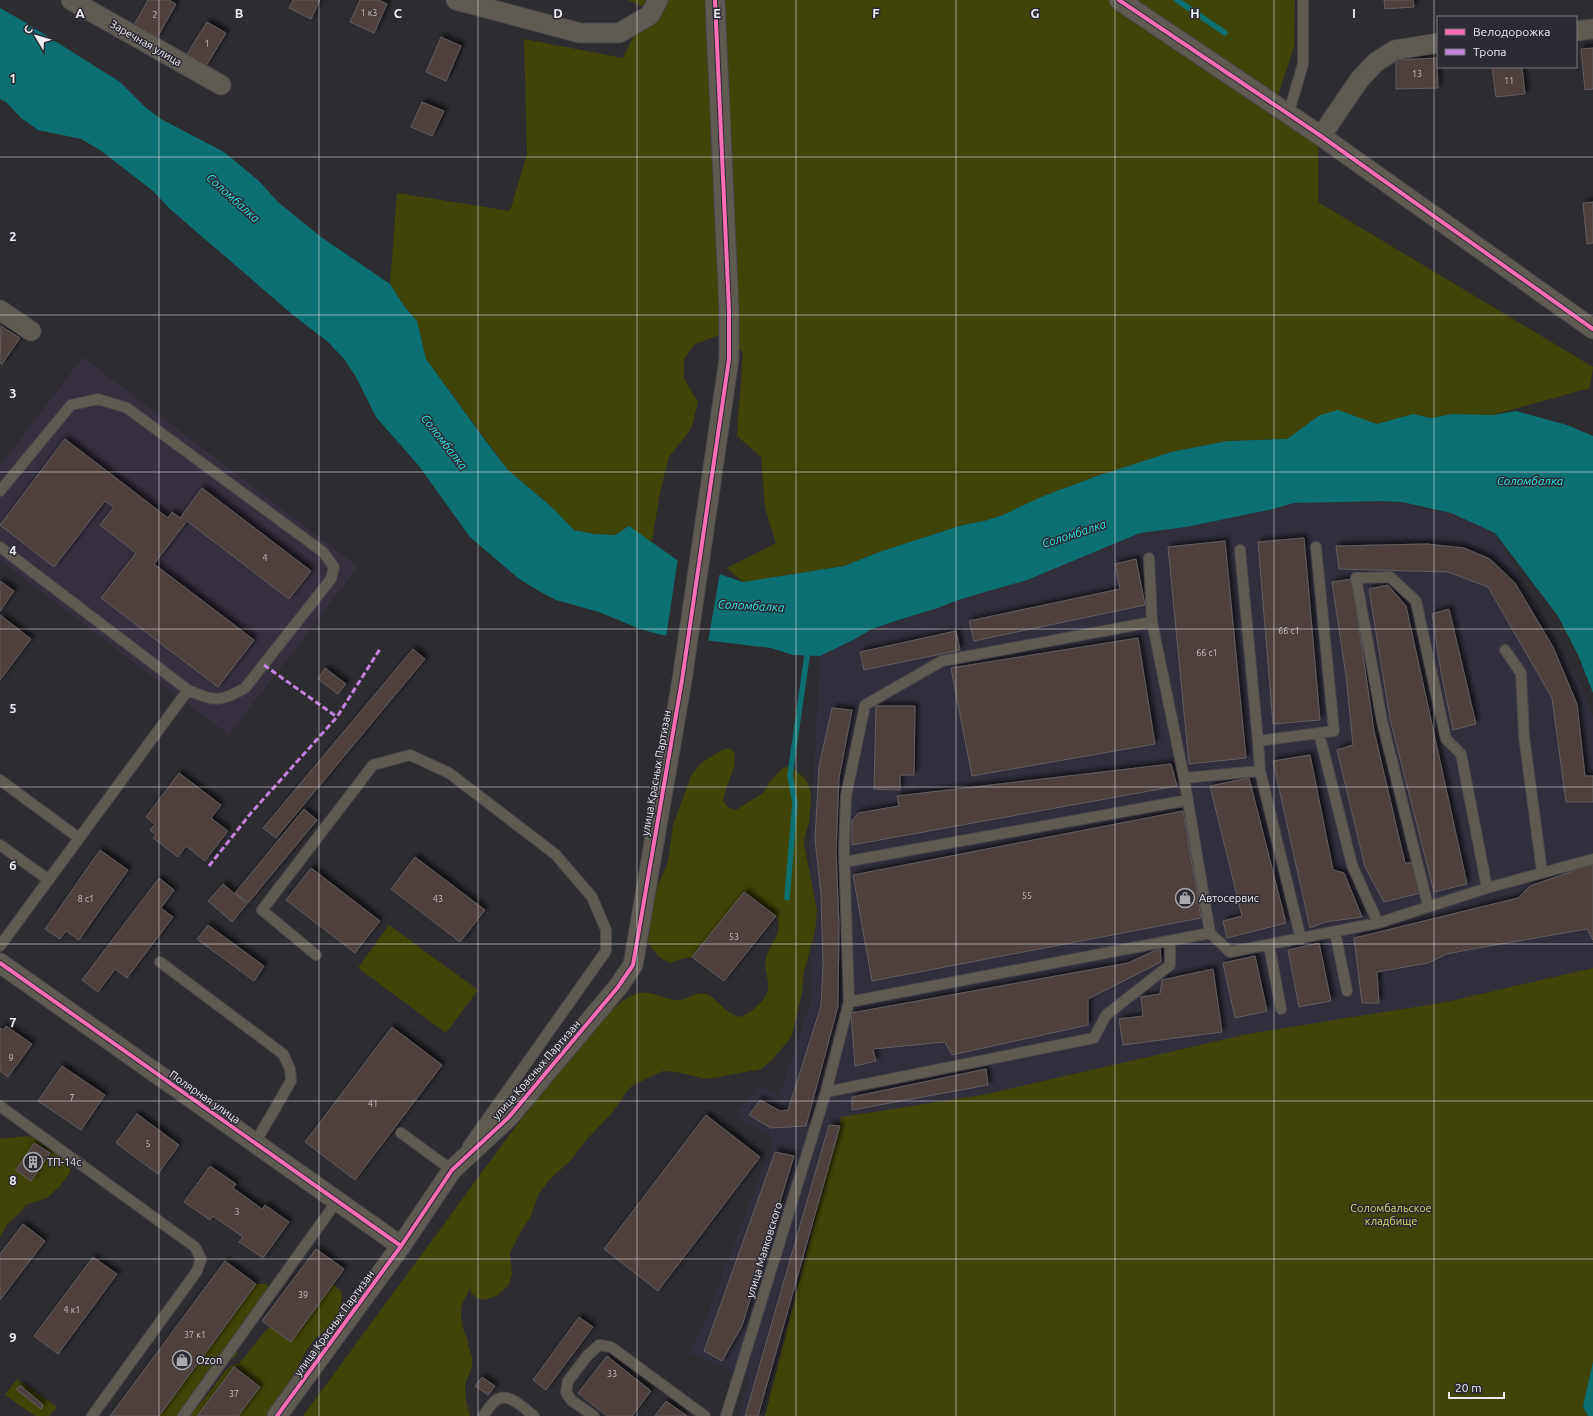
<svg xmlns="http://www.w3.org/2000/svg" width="1593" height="1416" font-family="Ubuntu,sans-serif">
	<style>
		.built { fill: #312f3c }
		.education { fill: #362f3e }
		.green { fill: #414407 }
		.water { fill: #0c7073 }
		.pier { fill: #2d2c31 }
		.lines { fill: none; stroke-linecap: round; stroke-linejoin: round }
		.stream { stroke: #0c7073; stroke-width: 5.5 }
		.building { fill: #4d403e; stroke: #605d5f; filter: url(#shadow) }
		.lane-casing { stroke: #49484b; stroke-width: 12 }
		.street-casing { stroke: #49484b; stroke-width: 21 }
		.lane { stroke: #5f5a52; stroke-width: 10 }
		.street { stroke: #5f5a52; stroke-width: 19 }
		.quiet { stroke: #c483df; stroke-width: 3; stroke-dasharray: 6 3; stroke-linecap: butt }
		.cycleway-casing { stroke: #2c2a33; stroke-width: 6 }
		.cycleway { stroke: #f96db3; stroke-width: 4 }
		.grid { fill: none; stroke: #edecf2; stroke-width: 1; stroke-opacity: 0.55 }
		.labels { text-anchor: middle; stroke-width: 3; stroke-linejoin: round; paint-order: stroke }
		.number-label { font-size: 9px; fill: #c5c1c5 }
		.street-label { font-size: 11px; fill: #edecf2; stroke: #2c2a33 }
		.poi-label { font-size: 11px; fill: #edecf2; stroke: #2c2a33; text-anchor: start }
		.park-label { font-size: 11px; fill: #cfd968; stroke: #2c2a33 }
		.water-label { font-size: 12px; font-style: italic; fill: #27e5e8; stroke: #2c2a33 }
		.grid-label { font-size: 13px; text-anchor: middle; font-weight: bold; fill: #edecf2; stroke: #2c2a33; stroke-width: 3; stroke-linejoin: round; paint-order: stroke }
	</style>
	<defs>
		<filter id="shadow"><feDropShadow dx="3.5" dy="-3.5" stdDeviation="2" flood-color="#0009"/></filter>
	</defs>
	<rect width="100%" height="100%" fill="#2d2c31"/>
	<path class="built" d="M 1338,501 L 1381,501 L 1402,502 L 1425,509 L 1451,513 L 1495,533 L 1542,619 L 1581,685 L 1593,718 L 1593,968 L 1446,1002 L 982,1095 L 841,1117 L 762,1416 L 739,1416 L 750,1378 L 689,1353 L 703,1326 L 774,1139 L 735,1116 L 759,1085 L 779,1096 L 811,1002 L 810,844 L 820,656 L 853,640 L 872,629 L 895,621 L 938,608 L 958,600 L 1002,587 L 1140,533 L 1186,527 L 1273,509 L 1294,503 Z"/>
	<path class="education" d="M 83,357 L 358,567 L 229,735 L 0,560 L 0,466 Z"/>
	<path class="green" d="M 627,0 L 1295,0 L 1294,47 L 1271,116 L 1318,143 L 1318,202 L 1593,367 L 1590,388 L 1493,415 L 1452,414 L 1431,418 L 1413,414 L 1377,424 L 1358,418 L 1320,415 L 1287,439 L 1227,441 L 1171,452 L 1097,476 L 1041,497 L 1003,515 L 984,521 L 963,525 L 882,551 L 844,566 L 743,582 L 727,568 L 776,543 L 765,508 L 761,457 L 737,436 L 743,352 L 720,335 L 695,344 L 684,359 L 684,379 L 698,402 L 691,429 L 669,457 L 661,488 L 652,541 L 640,535 L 629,526 L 615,535 L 594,534 L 574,530 L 555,510 L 508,470 L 426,359 L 417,321 L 404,306 L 390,284 L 397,193 L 510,211 L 527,154 L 524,39 L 623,58 L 647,8 Z
		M 729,748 L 735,753 L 734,767 L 726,789 L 723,801 L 728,807 L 736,810 L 763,793 L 771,780 L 782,769 L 789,766 C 809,779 813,787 810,810 C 809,814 810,818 809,823 C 807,830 804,836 804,844 L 817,910 L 815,932 L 804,971 L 802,992 L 792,1035 L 788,1041 L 771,1061 L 761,1069 L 707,1079 L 676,1072 L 663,1071 L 633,1085 L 627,1091 L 612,1113 L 587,1139 L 570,1161 L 550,1179 L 538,1195 L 531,1216 L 520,1233 L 510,1253 L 512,1274 L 510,1282 L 506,1288 L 496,1296 L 484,1300 L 477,1298 L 472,1294 L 470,1288 L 461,1307 L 461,1317 L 462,1326 L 468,1341 L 468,1346 L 472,1357 L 472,1366 L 465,1385 L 466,1400 L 470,1416 L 303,1416 C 351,1351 399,1285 447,1220 C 487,1165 527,1110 570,1057 C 586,1039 614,1001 636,994 C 653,989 663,1000 678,1000 C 688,1000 695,991 706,994 C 720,999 723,1014 741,1017 C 750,1012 760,1006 766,995 C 771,986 766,975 765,965 C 764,949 787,932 776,916 C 771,910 751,898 744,892 L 692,957 L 682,959 L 670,963 L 659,957 L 650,946 L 647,940 L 653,897 L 668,862 L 673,825 L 691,776 L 701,763 L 722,750 Z
		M 389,925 L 478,990 L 446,1033 L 358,968 Z
		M 1593,968 L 1593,1362 L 1583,1406 L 1588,1416 L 765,1416 L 841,1117 L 982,1095 L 1248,1034 L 1446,1002 Z
		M 27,1136 L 40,1139 L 68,1161 L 70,1166 L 70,1172 L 60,1186 L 47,1198 L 26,1205 L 19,1214 L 7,1224 L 0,1237 L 0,1139 Z
		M 256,1284 L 266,1284 L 270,1288 L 237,1345 L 237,1354 L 235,1357 L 227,1360 L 180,1416 L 159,1416 Z
		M 333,1284 L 341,1291 L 342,1296 L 339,1314 L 331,1325 L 314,1340 L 306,1351 L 299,1365 L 298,1374 L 273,1416 L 188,1416 L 207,1396 L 226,1370 L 234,1364 L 239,1363 L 243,1359 L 266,1330 Z
		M 17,1379 L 57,1407 L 49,1416 L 35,1416 L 5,1395 Z"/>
	<path class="water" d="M 0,8 L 23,21 L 120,82 L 144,106 L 161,119 L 224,152 L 259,181 L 278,202 L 321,237 L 390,284 L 404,306 L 417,321 L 426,359 L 488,444 L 508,470 L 555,510 L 574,530 L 594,534 L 615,535 L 629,526 L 677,560 L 743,582 L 844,566 L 882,551 L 963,525 L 984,521 L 1003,515 L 1041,497 L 1097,476 L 1171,452 L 1227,441 L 1287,439 L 1320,415 L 1338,410 L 1377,424 L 1413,414 L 1431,418 L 1452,414 L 1493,415 L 1516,411 L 1567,425 L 1593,436 L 1593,693 L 1579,657 L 1558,616 L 1495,533 L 1451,513 L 1402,502 L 1381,501 L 1294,503 L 1273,509 L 1186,527 L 1140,533 L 1027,580 L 958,600 L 938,608 L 895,621 L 872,629 L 853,640 L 820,656 L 793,655 L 771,648 L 662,635 L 640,629 L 599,612 L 556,600 L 537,590 L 518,578 L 470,537 L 419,466 L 376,417 L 356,377 L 344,359 L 328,342 L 293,315 L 170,209 L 153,191 L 100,150 L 81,139 L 38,130 L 21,118 L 6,102 L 0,99 Z
		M 1593,1362 L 1593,1416 L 1588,1416 L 1583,1406 Z"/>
	<path class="pier" d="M 678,558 L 720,572 L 708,642 L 666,637 Z"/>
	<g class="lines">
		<path class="stream" d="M 1177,0 L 1225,33
			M 787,898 L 795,803 L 790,775 L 807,656"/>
	</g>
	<path class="building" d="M 148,0 L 169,0 L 176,4 L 157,38 L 134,25 Z
		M 293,0 L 320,0 L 311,19 L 289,8 Z
		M 360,0 L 379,0 L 387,4 L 374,33 L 350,22 Z
		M 1384,0 L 1413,0 L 1414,7 L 1385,9 Z
		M 207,22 L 226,33 L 206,66 L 187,54 Z
		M 441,37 L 461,46 L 446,81 L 426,72 Z
		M 1593,48 L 1593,89 L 1585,90 L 1581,49 Z
		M 1437,58 L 1438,88 L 1396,89 L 1396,60 Z
		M 1492,67 L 1522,67 L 1525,94 L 1496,97 Z
		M 422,102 L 444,111 L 432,136 L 411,127 Z
		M 1593,202 L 1593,243 L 1587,244 L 1583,203 Z
		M 1,326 L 20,338 L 2,364 L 0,363 Z
		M 65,439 L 168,518 L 172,512 L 180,518 L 202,488 L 311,571 L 289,599 L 187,521 L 154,564 L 254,640 L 218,687 L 101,598 L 136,553 L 100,525 L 114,507 L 105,501 L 54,567 L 0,525 Z
		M 1304,538 L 1320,720 L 1273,724 L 1258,542 Z
		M 1225,541 L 1246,758 L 1189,764 L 1168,547 Z
		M 1427,544 L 1464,548 L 1490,559 L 1515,583 L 1553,647 L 1577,704 L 1585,776 L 1593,776 L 1593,802 L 1566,802 L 1552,698 L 1488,587 L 1448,572 L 1339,569 L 1336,546 Z
		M 1136,559 L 1145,605 L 974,641 L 969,621 L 1120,589 L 1115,564 Z
		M 1352,579 L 1374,731 L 1405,863 L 1414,863 L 1421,893 L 1384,902 L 1365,867 L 1337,750 L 1353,745 L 1346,676 L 1332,582 Z
		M 0,581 L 14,591 L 0,611 Z
		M 1388,585 L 1406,606 L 1467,884 L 1434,892 L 1390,719 L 1369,589 Z
		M 1449,609 L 1476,724 L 1453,730 L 1441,672 L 1432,614 Z
		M 0,615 L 31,639 L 0,680 Z
		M 956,631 L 960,650 L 864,670 L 860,652 Z
		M 1138,638 L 1155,744 L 972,776 L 951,668 Z
		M 413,649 L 425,659 L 276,838 L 263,828 Z
		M 325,668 L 346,684 L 338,694 L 318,679 Z
		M 876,706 L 915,706 L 914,775 L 900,775 L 900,790 L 874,789 Z
		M 832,708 L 852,710 L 839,778 L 836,851 L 839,924 L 838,1006 L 806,1126 L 771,1128 L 749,1115 L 760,1100 L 780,1111 L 788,1110 L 821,1006 L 823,965 L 821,895 L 815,839 L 819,766 Z
		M 1310,755 L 1333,870 L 1344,873 L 1362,917 L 1325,922 L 1310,928 L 1273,761 Z
		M 1171,764 L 1177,786 L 852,845 L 852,821 L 858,813 L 899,806 L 897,796 Z
		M 179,773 L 221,805 L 211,818 L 228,831 L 205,861 L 186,846 L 178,857 L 153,838 L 156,835 L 150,830 L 155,824 L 146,817 Z
		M 1249,778 L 1286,923 L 1227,938 L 1223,921 L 1242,916 L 1210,786 Z
		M 304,809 L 317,820 L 248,903 L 235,893 Z
		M 1183,811 L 1201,918 L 872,981 L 853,875 Z
		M 100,850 L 128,870 L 79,940 L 66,931 L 60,939 L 45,929 Z
		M 415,857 L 485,910 L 460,942 L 391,889 Z
		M 1593,864 L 1593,940 L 1587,929 L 1467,950 L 1447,954 L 1428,963 L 1377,972 L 1379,1003 L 1362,1003 L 1354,938 L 1518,898 L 1530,886 Z
		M 311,868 L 380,921 L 355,953 L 286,900 Z
		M 159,878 L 174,890 L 161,908 L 173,917 L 127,978 L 115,969 L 98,992 L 82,980 Z
		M 223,884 L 247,904 L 232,922 L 208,901 Z
		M 744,892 L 776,916 L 724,981 L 692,957 Z
		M 208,925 L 264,966 L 254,981 L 197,939 Z
		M 1319,943 L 1331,1001 L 1299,1007 L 1288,950 Z
		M 1160,948 L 1161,962 L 1088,999 L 1088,1025 L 952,1055 L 945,1042 L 873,1049 L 876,1061 L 855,1066 L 851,1013 L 1128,963 Z
		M 1255,956 L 1267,1011 L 1235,1018 L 1223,963 Z
		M 1213,969 L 1222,1032 L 1123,1045 L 1119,1019 L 1143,1016 L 1141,997 L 1160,994 L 1162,980 Z
		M 6,1026 L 32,1044 L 8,1077 L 0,1071 L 0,1028 L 3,1030 Z
		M 392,1027 L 442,1065 L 355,1180 L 305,1142 Z
		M 62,1066 L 105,1095 L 81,1130 L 38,1101 Z
		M 986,1069 L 988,1085 L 852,1110 L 852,1097 Z
		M 137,1114 L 179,1145 L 158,1174 L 116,1143 Z
		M 706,1115 L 760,1157 L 658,1291 L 604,1249 Z
		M 829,1125 L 840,1126 L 758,1416 L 745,1416 Z
		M 34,1143 L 50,1153 L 31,1181 L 16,1170 Z
		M 775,1152 L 794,1156 L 742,1326 L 722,1361 L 704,1351 Z
		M 210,1166 L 236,1184 L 233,1188 L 262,1209 L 265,1205 L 289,1222 L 263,1258 L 239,1242 L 243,1237 L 213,1216 L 210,1220 L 184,1202 Z
		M 23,1224 L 45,1241 L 0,1300 L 0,1254 Z
		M 316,1249 L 344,1269 L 291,1342 L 262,1321 Z
		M 93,1257 L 117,1274 L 58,1354 L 34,1336 Z
		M 225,1261 L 256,1284 L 159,1416 L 110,1416 Z
		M 579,1317 L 593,1327 L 546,1390 L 533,1380 Z
		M 607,1356 L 651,1391 L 632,1416 L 607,1416 L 578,1393 Z
		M 234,1367 L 260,1387 L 238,1416 L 197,1416 Z
		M 482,1377 L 495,1386 L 488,1395 L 475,1386 Z
		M 21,1386 L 43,1405 L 41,1409 L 16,1389 Z
		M 666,1401 L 687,1416 L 655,1416 Z"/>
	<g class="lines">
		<g class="lane-casing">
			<path id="lane" d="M 1288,115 L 1303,64 L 1303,0
				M 0,491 L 71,405 L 98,399 L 127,408 L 323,552 L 334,567 L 331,579 L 245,688 C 220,702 215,702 188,690 L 0,547
				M 1240,550 L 1258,741
				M 1149,558 L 1152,622
				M 1505,650 L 1521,673 L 1524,736 L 1542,872
				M 1319,733 L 1352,865 L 1378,923
				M 1260,771 L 1301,939
				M 0,780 L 79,838
				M 0,845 L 49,880
				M 844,862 L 1188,800
				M 1428,906 L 1382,721 L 1356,578 L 1390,577 L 1416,601 L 1446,739 L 1461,754 L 1487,888
				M 1335,932 L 1347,991
				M 1210,933 L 1230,952 L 1378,923 L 1487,888 L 1593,859
				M 1269,945 L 1281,1009
				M 0,946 L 188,690
				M 316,955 L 262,910 L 373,765 L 410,755 L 449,773 L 555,854 L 592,897 L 606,930 L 606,951 L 468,1146
				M 160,962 L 283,1054 L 290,1069 L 291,1081 L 255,1143
				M 849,1002 L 1210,933 L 1184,778
				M 826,1092 L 1094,1038 L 1106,1015 L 1170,965 L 1170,941
				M 0,1106 L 195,1247 L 201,1259 L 197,1271 L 92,1416
				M 401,1133 L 452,1170 L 453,1167
				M 183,1416 L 337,1201
				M 483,1416 C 487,1411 491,1404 495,1401 C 508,1390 524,1409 534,1416
				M 594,1416 L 571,1400 L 566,1392 L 568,1381 L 587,1356 L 599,1345 L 611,1347 L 705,1416
				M 726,1416 L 826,1092 L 849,1002 L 844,849 L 846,796 L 865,705 L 942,661 L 1152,622 L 1184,778 L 1260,771 L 1258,741 L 1334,731 L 1316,547"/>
		</g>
		<g class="street-casing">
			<path id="street" d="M 71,0 L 221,85
				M 456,0 L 580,33 L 619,33 L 650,15 L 658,0
				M 1119,0 L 1321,136 L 1593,329
				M 1576,31 L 1593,29
				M 1321,136 L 1360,79 L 1376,62 L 1395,50 L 1438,43
				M 0,310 L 31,331
				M 0,963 L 401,1246
				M 277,1416 L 401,1246 L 452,1170 L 509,1117 L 618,987 L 633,965 L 682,680 L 729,359 L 729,310 L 715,0"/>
		</g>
		<use href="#lane" class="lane"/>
		<use href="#street" class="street"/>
		<path class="quiet" d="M 264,665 L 337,717
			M 209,866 L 251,813 L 337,717 L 380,649"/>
		<g class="cycleway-casing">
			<path id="cycleway" d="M 1119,0 L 1321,136 L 1593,329
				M 0,963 L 401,1246
				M 277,1416 L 401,1246 L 452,1170 L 509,1117 L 618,987 L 633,965 L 682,680 L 729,359 L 729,310 L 715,0"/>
		</g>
		<use href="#cycleway" class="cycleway"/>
	</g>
	<path class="grid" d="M 159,0 L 159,1416M 319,0 L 319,1416M 478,0 L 478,1416M 637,0 L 637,1416M 796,0 L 796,1416M 956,0 L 956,1416M 1115,0 L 1115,1416M 1274,0 L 1274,1416M 1434,0 L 1434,1416M 0,157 L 1593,157M 0,315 L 1593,315M 0,472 L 1593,472M 0,629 L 1593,629M 0,787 L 1593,787M 0,944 L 1593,944M 0,1101 L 1593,1101M 0,1259 L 1593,1259"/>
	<defs>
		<g id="shop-ring" transform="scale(1)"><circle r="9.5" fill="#2c2a33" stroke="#aaa9ae" stroke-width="1.5"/><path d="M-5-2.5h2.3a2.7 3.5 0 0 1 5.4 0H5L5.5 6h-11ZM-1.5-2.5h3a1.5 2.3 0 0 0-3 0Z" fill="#aaa9ae"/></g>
		<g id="building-ring" transform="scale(1)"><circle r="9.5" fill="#2c2a33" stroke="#aaa9ae" stroke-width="1.5"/><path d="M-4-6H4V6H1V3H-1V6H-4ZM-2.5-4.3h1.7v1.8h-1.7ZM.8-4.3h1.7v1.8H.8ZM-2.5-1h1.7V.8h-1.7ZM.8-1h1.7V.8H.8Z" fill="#aaa9ae"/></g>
	</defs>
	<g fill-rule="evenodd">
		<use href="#shop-ring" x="1185" y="898"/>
		<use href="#building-ring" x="33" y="1162"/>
		<use href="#shop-ring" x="182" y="1360"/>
	</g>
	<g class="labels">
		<g class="number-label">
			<text x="369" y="16">1 к3</text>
			<text x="155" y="18">2</text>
			<text x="207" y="47">1</text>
			<text x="1417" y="77">13</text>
			<text x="1509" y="84">11</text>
			<text x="265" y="561">4</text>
			<text x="1289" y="634">66 с1</text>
			<text x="1207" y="656">66 с1</text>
			<text x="1027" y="899">55</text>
			<text x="86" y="902">8 с1</text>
			<text x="438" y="902">43</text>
			<text x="734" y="940">53</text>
			<text x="11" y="1061">9</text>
			<text x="72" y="1101">7</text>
			<text x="373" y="1107">41</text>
			<text x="148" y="1147">5</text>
			<text x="237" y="1215">3</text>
			<text x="303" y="1298">39</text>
			<text x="72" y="1313">4 к1</text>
			<text x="195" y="1338">37 к1</text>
			<text x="612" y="1377">33</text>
			<text x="234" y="1397">37</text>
		</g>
		<g class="street-label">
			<text transform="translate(146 43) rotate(30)" y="4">Заречная улица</text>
			<text transform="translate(656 773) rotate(-80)" y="4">улица Красных Партизан</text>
			<text transform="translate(536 1070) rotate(-49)" y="4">улица Красных Партизан</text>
			<text transform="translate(205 1097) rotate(35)" y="4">Полярная улица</text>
			<text transform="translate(764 1250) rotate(-73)" y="4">улица Маяковского</text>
			<text transform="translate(334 1323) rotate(-54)" y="4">улица Красных Партизан</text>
		</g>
		<g class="poi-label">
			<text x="1199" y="902">Автосервис</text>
			<text x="47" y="1166">ТП-14с</text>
			<text x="196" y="1364">Ozon</text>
		</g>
		<g class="park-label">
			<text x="1391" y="1212">Соломбальское<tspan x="1391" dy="13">кладбище</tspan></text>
		</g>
		<g class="water-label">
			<text transform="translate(233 198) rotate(42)" y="4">Соломбалка</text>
			<text transform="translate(444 442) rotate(52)" y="4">Соломбалка</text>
			<text x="1530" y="485">Соломбалка</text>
			<text transform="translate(1074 534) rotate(-18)" y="4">Соломбалка</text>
			<text transform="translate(751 606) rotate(3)" y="4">Соломбалка</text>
		</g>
	</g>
	<g class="grid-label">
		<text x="80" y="18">A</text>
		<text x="239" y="18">B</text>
		<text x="398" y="18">C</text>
		<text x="558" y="18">D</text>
		<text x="717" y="18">E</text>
		<text x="876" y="18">F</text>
		<text x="1035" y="18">G</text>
		<text x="1195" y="18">H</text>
		<text x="1354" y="18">I</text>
		<text x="13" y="83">1</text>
		<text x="13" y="241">2</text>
		<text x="13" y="398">3</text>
		<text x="13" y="555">4</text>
		<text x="13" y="713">5</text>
		<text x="13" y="870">6</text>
		<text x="13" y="1027">7</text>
		<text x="13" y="1185">8</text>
		<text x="13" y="1342">9</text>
	</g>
	<rect x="1437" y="16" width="140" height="52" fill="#2c2a33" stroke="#79787f"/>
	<rect x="1445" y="29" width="20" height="6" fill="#f96db3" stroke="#79787f"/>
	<text x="1473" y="36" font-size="12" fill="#edecf2">Велодорожка</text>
	<rect x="1445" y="49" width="20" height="6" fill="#c483df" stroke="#79787f"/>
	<text x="1473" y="56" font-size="12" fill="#edecf2">Тропа</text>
	<g transform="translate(36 36) rotate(308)" stroke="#2c2a33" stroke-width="3" paint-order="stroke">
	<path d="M0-3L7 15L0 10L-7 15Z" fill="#edecf2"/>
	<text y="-6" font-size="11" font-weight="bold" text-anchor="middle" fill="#edecf2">С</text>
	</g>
	<path d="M1449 1392v6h55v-6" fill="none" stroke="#edecf2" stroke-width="2"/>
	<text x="1455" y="1392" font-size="12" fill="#edecf2" stroke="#2c2a33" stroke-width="3" paint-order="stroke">20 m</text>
</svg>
